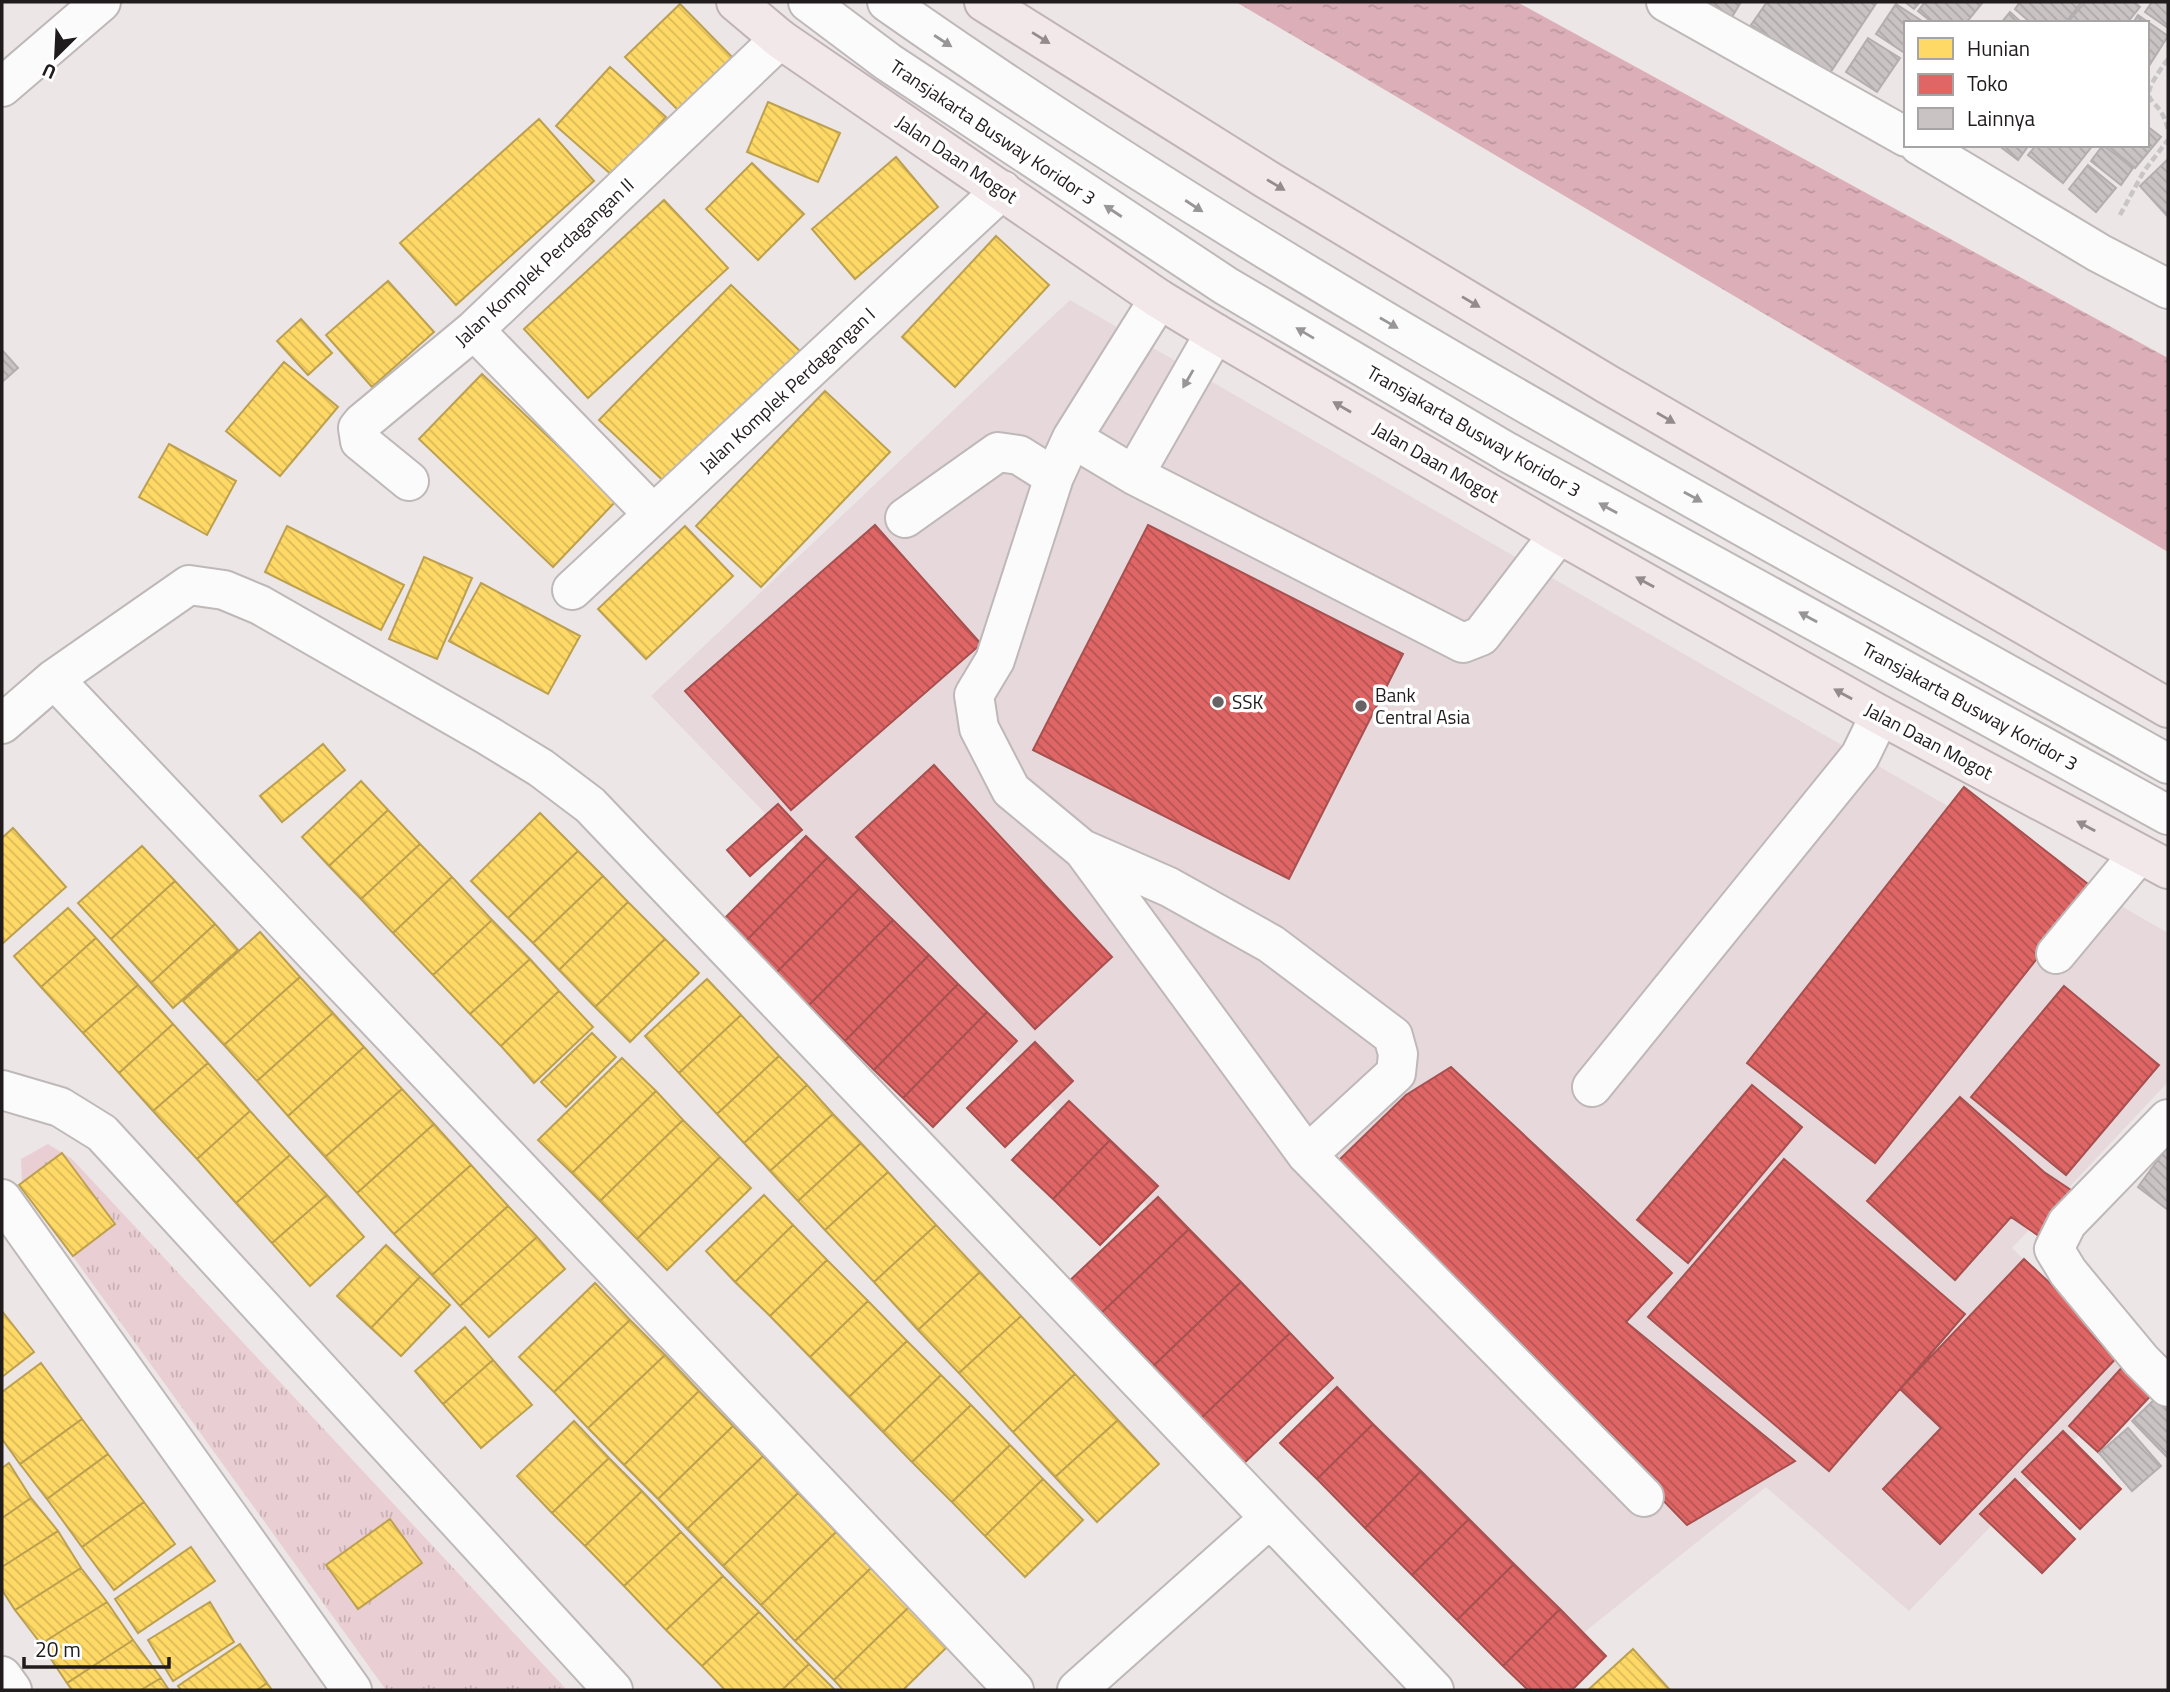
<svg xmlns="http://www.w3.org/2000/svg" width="2170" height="1692" font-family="'Titillium Web',sans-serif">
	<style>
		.built { fill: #e7d9db }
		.grass { fill: url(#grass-tufts) }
		.water { fill: url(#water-ripples) }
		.homes { fill: url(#homes-back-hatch); stroke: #bca050; stroke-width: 2 }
		.shops { fill: url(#shops-back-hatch); stroke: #a65050; stroke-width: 2 }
		.building { fill: url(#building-back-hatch); stroke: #b3aeaf; stroke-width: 2 }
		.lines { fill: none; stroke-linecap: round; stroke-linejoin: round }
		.minor-casing { stroke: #beb8b9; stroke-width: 42 }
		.highway-casing { stroke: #c0b3b5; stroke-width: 42 }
		.path { stroke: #c8c5c6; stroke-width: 4.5; stroke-dasharray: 7 3.5; stroke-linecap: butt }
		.minor { stroke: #fcfbfb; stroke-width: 38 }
		.highway { stroke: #f2e7e9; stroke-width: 38 }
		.oneway { fill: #948b8d }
		.oneway2 { fill: #999697 }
		.poi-dot { fill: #676263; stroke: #fff; stroke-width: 2.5 }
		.labels { text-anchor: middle; stroke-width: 7; stroke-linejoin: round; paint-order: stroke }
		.street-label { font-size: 19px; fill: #201b1c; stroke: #fff }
		.poi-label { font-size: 19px; fill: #201b1c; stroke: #fff; text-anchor: start }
	</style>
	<defs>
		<pattern id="grass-tufts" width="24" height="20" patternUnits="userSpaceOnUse" patternTransform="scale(1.75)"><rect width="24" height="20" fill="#e9ced3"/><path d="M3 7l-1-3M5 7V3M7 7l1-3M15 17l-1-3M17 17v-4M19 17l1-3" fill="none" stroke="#c8b0b5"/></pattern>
		<pattern id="water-ripples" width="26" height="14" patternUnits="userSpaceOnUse" patternTransform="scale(1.75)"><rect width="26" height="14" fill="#dcafb8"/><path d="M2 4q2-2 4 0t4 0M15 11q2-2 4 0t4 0" fill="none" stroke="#bc969e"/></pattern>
		<pattern id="homes-back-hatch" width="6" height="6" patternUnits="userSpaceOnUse" patternTransform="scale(1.75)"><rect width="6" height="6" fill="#ffd966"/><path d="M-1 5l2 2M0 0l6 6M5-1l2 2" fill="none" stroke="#daba58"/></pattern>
		<pattern id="shops-back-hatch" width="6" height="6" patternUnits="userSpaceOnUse" patternTransform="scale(1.75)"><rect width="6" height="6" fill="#e06666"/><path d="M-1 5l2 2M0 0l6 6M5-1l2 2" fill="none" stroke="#b55353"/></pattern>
		<pattern id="building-back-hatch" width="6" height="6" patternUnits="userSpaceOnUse" patternTransform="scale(1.75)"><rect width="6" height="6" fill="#c9c3c4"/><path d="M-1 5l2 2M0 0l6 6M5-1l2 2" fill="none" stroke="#aca7a8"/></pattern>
	</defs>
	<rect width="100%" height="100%" fill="#ece6e6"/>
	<path class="built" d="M 1070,300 L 2168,933 L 2168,1082 L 2012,1248 L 2140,1372 L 1909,1611 L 1766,1487 L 1572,1642 L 651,696 Z"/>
	<path class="grass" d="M 48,1144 L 72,1159 L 567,1690 L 386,1690 L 22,1186 L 21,1159 Z"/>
	<path class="water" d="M 1236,2 L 1517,2 L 2168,358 L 2168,552 Z"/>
	<path class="homes" d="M 680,4 L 733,58 L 679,111 L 625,57 Z
		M 610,67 L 666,117 L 613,176 L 556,126 Z
		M 768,102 L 840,133 L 818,182 L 747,152 Z
		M 539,119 L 594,181 L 456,305 L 400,243 Z
		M 896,157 L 938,207 L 855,279 L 812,229 Z
		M 752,163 L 804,214 L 758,260 L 706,209 Z
		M 664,200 L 728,268 L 588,398 L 524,329 Z
		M 996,236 L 1049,285 L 955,387 L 902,337 Z
		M 388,281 L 434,332 L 372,387 L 326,335 Z
		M 731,285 L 803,354 L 671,488 L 599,420 Z
		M 301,319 L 332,353 L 308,375 L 277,341 Z
		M 284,362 L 338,407 L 280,476 L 226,431 Z
		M 482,374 L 616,501 L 553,567 L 419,439 Z
		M 825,391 L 890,452 L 761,587 L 696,526 Z
		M 169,444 L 236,481 L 207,535 L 139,497 Z
		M 287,526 L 404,585 L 381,630 L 265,572 Z
		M 685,526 L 733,576 L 646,659 L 598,609 Z
		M 424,557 L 472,578 L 437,659 L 389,639 Z
		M 481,583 L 580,636 L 548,694 L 449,641 Z
		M 323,744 L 345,770 L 282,822 L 260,796 Z
		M 361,781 L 388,810 L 329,866 L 302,837 Z
		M 388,810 L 420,844 L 361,899 L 329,866 Z
		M 540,813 L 578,851 L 508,918 L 471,881 Z
		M 13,828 L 66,887 L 2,944 L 2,838 Z
		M 420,844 L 452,877 L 393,933 L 361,899 Z
		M 142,846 L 175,881 L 111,939 L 78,903 Z
		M 578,851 L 603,876 L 533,943 L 508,918 Z
		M 603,876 L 628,902 L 559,970 L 533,943 Z
		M 452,877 L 492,920 L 433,975 L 393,933 Z
		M 175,881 L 215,924 L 151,983 L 111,939 Z
		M 628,902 L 665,939 L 595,1007 L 559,970 Z
		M 68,908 L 96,938 L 41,987 L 14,956 Z
		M 492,920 L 530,959 L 470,1014 L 433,975 Z
		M 215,924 L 238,950 L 173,1008 L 151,983 Z
		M 260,932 L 300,977 L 224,1045 L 183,1001 Z
		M 96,938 L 138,985 L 83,1033 L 41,987 Z
		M 665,939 L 699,973 L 630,1042 L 595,1007 Z
		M 530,959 L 559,991 L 501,1046 L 470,1014 Z
		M 300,977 L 333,1013 L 257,1081 L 224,1045 Z
		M 707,979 L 741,1015 L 679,1073 L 645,1036 Z
		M 138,985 L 173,1024 L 119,1073 L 83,1033 Z
		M 559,991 L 593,1027 L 534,1083 L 501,1046 Z
		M 333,1013 L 364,1047 L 288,1116 L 257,1081 Z
		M 741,1015 L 779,1056 L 717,1114 L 679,1073 Z
		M 173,1024 L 208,1063 L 153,1111 L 119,1073 Z
		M 592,1033 L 616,1057 L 566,1107 L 541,1082 Z
		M 364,1047 L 402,1089 L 325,1157 L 288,1116 Z
		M 779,1056 L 807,1085 L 744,1143 L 717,1114 Z
		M 622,1058 L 656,1091 L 572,1173 L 538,1140 Z
		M 208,1063 L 250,1111 L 197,1159 L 153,1111 Z
		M 807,1085 L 833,1114 L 770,1171 L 744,1143 Z
		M 402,1089 L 434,1124 L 357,1193 L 325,1157 Z
		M 656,1091 L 683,1120 L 600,1201 L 572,1173 Z
		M 250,1111 L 290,1155 L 236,1203 L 197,1159 Z
		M 833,1114 L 861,1143 L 798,1201 L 770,1171 Z
		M 683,1120 L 720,1157 L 637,1239 L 600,1201 Z
		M 434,1124 L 471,1165 L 394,1234 L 357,1193 Z
		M 861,1143 L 888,1172 L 825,1230 L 798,1201 Z
		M 62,1153 L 115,1224 L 73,1256 L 19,1185 Z
		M 290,1155 L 327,1195 L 272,1243 L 236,1203 Z
		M 720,1157 L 751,1188 L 667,1270 L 637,1239 Z
		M 471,1165 L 508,1206 L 432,1275 L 394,1234 Z
		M 888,1172 L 936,1225 L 874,1282 L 825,1230 Z
		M 327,1195 L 364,1237 L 310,1286 L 272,1243 Z
		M 764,1195 L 793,1225 L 735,1282 L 706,1251 Z
		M 508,1206 L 537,1237 L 460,1306 L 432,1275 Z
		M 793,1225 L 827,1260 L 770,1316 L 735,1282 Z
		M 936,1225 L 980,1272 L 918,1330 L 874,1282 Z
		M 537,1237 L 565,1269 L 489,1337 L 460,1306 Z
		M 386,1245 L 420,1277 L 371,1328 L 337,1296 Z
		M 827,1260 L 868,1301 L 810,1357 L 770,1316 Z
		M 980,1272 L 1021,1316 L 959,1373 L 918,1330 Z
		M 420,1277 L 450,1305 L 401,1356 L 371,1328 Z
		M 595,1283 L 630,1320 L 554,1392 L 519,1357 Z
		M 868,1301 L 907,1341 L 849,1397 L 810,1357 Z
		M 2,1311 L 34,1352 L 2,1377 Z
		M 1021,1316 L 1075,1374 L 1013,1432 L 959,1373 Z
		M 630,1320 L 665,1355 L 588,1428 L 554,1392 Z
		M 465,1327 L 493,1360 L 443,1404 L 415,1371 Z
		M 907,1341 L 941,1375 L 883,1432 L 849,1397 Z
		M 665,1355 L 699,1391 L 624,1465 L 588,1428 Z
		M 493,1360 L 532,1405 L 481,1448 L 443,1404 Z
		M 41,1363 L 82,1419 L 20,1464 L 2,1439 L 2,1392 Z
		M 1075,1374 L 1118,1420 L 1055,1477 L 1013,1432 Z
		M 941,1375 L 971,1405 L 912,1462 L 883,1432 Z
		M 699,1391 L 733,1426 L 658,1499 L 624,1465 Z
		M 971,1405 L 1010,1445 L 952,1502 L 912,1462 Z
		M 82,1419 L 108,1454 L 47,1499 L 20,1464 Z
		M 1118,1420 L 1159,1464 L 1097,1522 L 1055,1477 Z
		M 574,1421 L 609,1458 L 552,1513 L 517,1476 Z
		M 733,1426 L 763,1456 L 687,1529 L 658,1499 Z
		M 1010,1445 L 1043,1479 L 985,1536 L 952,1502 Z
		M 108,1454 L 144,1502 L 82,1547 L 47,1499 Z
		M 763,1456 L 798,1493 L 723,1566 L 687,1529 Z
		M 609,1458 L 642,1491 L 585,1546 L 552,1513 Z
		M 9,1463 L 31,1498 L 2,1518 L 2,1468 Z
		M 1043,1479 L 1083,1520 L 1025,1577 L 985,1536 Z
		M 642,1491 L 681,1532 L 624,1586 L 585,1546 Z
		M 798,1493 L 836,1532 L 761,1605 L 723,1566 Z
		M 31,1498 L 58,1531 L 2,1567 L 2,1518 Z
		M 144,1502 L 175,1544 L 114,1590 L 82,1547 Z
		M 390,1519 L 422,1563 L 358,1609 L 326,1565 Z
		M 58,1531 L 81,1568 L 15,1610 L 2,1590 L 2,1567 Z
		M 681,1532 L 723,1576 L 666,1630 L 624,1586 Z
		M 836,1532 L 871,1568 L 795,1641 L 761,1605 Z
		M 191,1547 L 215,1581 L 138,1633 L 115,1599 Z
		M 81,1568 L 107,1602 L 41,1644 L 15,1610 Z
		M 871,1568 L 909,1607 L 834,1680 L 795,1641 Z
		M 723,1576 L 759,1612 L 702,1666 L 666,1630 Z
		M 107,1602 L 133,1640 L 67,1683 L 41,1644 Z
		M 210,1602 L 234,1642 L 173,1681 L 148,1640 Z
		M 909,1607 L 948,1646 L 903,1690 L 843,1690 L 834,1680 Z
		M 759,1612 L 809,1664 L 782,1690 L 725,1690 L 702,1666 Z
		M 133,1640 L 161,1678 L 141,1690 L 72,1690 L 67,1683 Z
		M 240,1644 L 267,1683 L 257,1690 L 181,1690 L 178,1686 Z
		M 1633,1649 L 1670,1690 L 1588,1690 Z
		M 809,1664 L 835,1690 L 782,1690 Z
		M 161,1678 L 169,1690 L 141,1690 Z
		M 267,1683 L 272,1690 L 257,1690 Z"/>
	<path class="shops" d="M 875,525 L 981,644 L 791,810 L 685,691 Z
		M 1148,525 L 1403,654 L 1289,879 L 1033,750 Z
		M 934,765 L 1112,957 L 1035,1029 L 856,837 Z
		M 1964,787 L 2093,888 L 1875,1163 L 1747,1063 Z
		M 778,804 L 802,830 L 750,876 L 727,850 Z
		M 806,836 L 828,857 L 744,943 L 722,921 Z
		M 828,857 L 860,888 L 775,974 L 744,943 Z
		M 860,888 L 893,920 L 809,1005 L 775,974 Z
		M 893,920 L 929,955 L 845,1041 L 809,1005 Z
		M 929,955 L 958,984 L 874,1070 L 845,1041 Z
		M 958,984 L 987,1012 L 903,1098 L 874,1070 Z
		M 2064,986 L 2159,1065 L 2066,1175 L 1971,1097 Z
		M 987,1012 L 1017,1041 L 933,1127 L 903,1098 Z
		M 1035,1042 L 1073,1081 L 1005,1147 L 967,1108 Z
		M 1451,1067 L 1672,1273 L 1626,1322 L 1795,1461 L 1687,1525 L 1336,1163 L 1406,1095 Z
		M 1752,1085 L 1802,1127 L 1688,1263 L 1637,1220 Z
		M 1960,1097 L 2044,1172 L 2071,1190 L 2039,1236 L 2011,1217 L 1955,1280 L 1867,1201 Z
		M 1069,1101 L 1110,1140 L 1053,1199 L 1012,1160 Z
		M 1110,1140 L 1158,1186 L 1100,1245 L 1053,1199 Z
		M 1784,1159 L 1965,1314 L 1829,1471 L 1648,1317 Z
		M 1158,1197 L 1189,1229 L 1096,1318 L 1065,1285 Z
		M 1189,1229 L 1241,1282 L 1148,1371 L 1096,1318 Z
		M 2024,1259 L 2123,1351 L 1940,1544 L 1883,1489 L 1941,1428 L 1900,1389 Z
		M 1241,1282 L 1290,1333 L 1197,1422 L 1148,1371 Z
		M 1290,1333 L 1333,1378 L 1240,1467 L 1197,1422 Z
		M 2126,1363 L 2156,1390 L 2098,1452 L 2069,1426 Z
		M 1337,1387 L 1373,1424 L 1317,1479 L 1280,1443 Z
		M 1373,1424 L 1421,1471 L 1365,1528 L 1317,1479 Z
		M 2063,1431 L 2121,1489 L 2080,1529 L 2022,1472 Z
		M 1421,1471 L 1469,1519 L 1412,1575 L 1365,1528 Z
		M 2015,1479 L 2075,1539 L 2042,1573 L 1980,1514 Z
		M 1469,1519 L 1514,1564 L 1457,1620 L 1412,1575 Z
		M 1514,1564 L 1560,1609 L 1503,1666 L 1457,1620 Z
		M 1560,1609 L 1606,1656 L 1572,1690 L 1528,1690 L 1503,1666 Z"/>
	<path class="building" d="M 1693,2 L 1741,2 L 1729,22 Z
		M 1767,2 L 1877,2 L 1828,76 L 1751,25 Z
		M 1905,2 L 1920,2 L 1914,9 Z
		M 1925,2 L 1983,2 L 1966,23 L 1933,23 L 1918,11 Z
		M 2020,2 L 2082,2 L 2065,23 L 2031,23 L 2015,9 Z
		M 2085,2 L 2134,2 L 2140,7 L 2127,23 L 2067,23 Z
		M 2152,2 L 2168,2 L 2168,28 L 2145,12 Z
		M 1896,4 L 1925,23 L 1906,23 L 1906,54 L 1876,34 Z
		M 2010,12 L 2022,23 L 2001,23 Z
		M 2138,15 L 2168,36 L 2147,69 L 2147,23 L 2133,23 Z
		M 1868,38 L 1900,58 L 1877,92 L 1846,72 Z
		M 2147,126 L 2161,137 L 2135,168 L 2107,145 L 2147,145 Z
		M 1998,145 L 2029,145 L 2018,160 Z
		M 2036,145 L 2093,145 L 2063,183 L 2028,155 Z
		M 2103,145 L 2133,168 L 2121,185 L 2091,161 Z
		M 2168,159 L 2168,217 L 2140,186 Z
		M 2088,165 L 2116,188 L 2096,212 L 2069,189 Z
		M 2,350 L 18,368 L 2,382 Z
		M 2168,1146 L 2168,1210 L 2138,1187 Z
		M 2157,1397 L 2168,1409 L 2168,1458 L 2132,1421 Z
		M 2128,1428 L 2161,1466 L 2132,1491 L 2099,1453 Z"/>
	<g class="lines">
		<g class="minor-casing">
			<path id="minor" d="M 808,2 L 888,62 L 1226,286 L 1507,452 L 2168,815
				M 887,2 C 1294,288 1735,520 2168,764
				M 1666,2 L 1906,137
				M 2,87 L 101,2
				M 1919,145 L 2099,253 L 2168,289
				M 1159,299 L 1072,438 L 1054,477 L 995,660 L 974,695 L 979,728 L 1011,790 L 1082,849 L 1169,887 L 1271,944 L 1393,1036 L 1398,1054 L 1396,1073 L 1307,1155
				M 474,330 L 653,514
				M 1072,438 L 1134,475 L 1463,643 L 1481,636 L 1559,534
				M 1134,475 L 1215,333
				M 409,481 L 360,441 L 358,428 L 362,423 L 474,330 L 780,39
				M 905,518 L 998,452 L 1019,455 L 1054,477
				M 572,590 L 1002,190
				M 54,679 L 1014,1690
				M 2,724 L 54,679 L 189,585 L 224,590 L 260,605 L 487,735 L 541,768 L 590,805 L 1434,1690
				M 1084,851 L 1307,1155 L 1644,1497
				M 2056,954 L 2139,854
				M 1592,1087 L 1860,756 L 1880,715
				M 2,1090 L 60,1107 L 102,1133 L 613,1690
				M 2168,1119 L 2067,1223 L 2054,1249 L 2068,1272 L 2141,1360 L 2168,1387
				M 2,1199 L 352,1690
				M 2,1676 L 12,1690
				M 1077,1690 L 1269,1519"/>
		</g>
		<g class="highway-casing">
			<path id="highway" d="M 736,2 L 780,39 L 1159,299 L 1215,333 L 1559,534 L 1880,715 L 2168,869
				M 984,2 L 1266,179 L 1607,384 L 2168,708"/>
		</g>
		<path class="path" d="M 2168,59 C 2130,111 2159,89 2168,130
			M 2120,215 L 2144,171 L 2168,140"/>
		<use href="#minor" class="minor"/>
		<use href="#highway" class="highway"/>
	</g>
	<defs><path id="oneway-solid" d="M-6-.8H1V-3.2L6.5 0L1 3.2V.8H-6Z" transform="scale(1.75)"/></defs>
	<g class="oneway">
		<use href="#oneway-solid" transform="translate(1041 38) rotate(32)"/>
		<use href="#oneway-solid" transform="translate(1276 185) rotate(31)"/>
		<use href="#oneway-solid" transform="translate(1471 302) rotate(31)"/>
		<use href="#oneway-solid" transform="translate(1342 407) rotate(-150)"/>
		<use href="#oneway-solid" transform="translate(1666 418) rotate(30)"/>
		<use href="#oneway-solid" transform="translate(1645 582) rotate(-151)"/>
		<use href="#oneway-solid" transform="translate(1843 694) rotate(-151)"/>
		<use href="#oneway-solid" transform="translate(2086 826) rotate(-152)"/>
	</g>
	<g class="oneway2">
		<use href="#oneway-solid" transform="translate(943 41) rotate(33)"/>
		<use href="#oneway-solid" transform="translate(1194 206) rotate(33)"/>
		<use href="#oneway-solid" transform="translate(1113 211) rotate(-147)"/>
		<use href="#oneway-solid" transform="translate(1389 323) rotate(30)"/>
		<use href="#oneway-solid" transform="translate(1305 333) rotate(-149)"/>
		<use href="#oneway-solid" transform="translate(1188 379) rotate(120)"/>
		<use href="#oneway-solid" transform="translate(1693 497) rotate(29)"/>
		<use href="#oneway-solid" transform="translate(1608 508) rotate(-151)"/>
		<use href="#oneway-solid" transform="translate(1808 617) rotate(-151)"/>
	</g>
	<g class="poi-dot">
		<circle cx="1218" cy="702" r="7"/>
		<circle cx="1361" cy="706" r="7"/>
	</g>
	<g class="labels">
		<g class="street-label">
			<text transform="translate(993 132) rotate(34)" y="7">Transjakarta Busway Koridor 3</text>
			<text transform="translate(957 159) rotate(34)" y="7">Jalan Daan Mogot</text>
			<text transform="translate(544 262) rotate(-43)" y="7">Jalan Komplek Perdagangan II</text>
			<text transform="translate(787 390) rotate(-43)" y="7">Jalan Komplek Perdagangan I</text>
			<text transform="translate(1474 431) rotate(30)" y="7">Transjakarta Busway Koridor 3</text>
			<text transform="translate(1436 462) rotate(30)" y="7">Jalan Daan Mogot</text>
			<text transform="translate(1970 706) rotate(29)" y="7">Transjakarta Busway Koridor 3</text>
			<text transform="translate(1929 741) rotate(28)" y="7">Jalan Daan Mogot</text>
		</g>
		<g class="poi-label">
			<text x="1375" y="702">Bank<tspan x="1375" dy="22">Central Asia</tspan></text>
			<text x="1232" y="709">SSK</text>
		</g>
	</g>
	<rect width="2170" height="1692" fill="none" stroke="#201b1c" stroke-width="7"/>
	<rect x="1904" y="21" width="245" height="126" fill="#ffffff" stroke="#a6a4a4" stroke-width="2"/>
	<rect x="1918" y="38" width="35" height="21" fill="#ffd966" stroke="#a6a4a4" stroke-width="2"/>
	<text x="1967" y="56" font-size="21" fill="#201b1c">Hunian</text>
	<rect x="1918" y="74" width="35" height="21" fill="#e06666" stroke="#a6a4a4" stroke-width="2"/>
	<text x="1967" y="91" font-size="21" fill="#201b1c">Toko</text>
	<rect x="1918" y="108" width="35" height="21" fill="#c9c3c4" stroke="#a6a4a4" stroke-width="2"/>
	<text x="1967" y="126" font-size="21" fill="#201b1c">Lainnya</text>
	<g transform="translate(56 56) rotate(204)" stroke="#ffffff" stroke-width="5" paint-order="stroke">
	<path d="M0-5L12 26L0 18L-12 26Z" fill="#201b1c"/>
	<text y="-10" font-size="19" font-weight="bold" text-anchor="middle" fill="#201b1c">U</text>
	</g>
	<path d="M24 1657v10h145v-10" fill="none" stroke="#201b1c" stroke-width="3.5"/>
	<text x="35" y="1657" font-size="21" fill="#201b1c" stroke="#ffffff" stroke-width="5" paint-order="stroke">20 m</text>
</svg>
